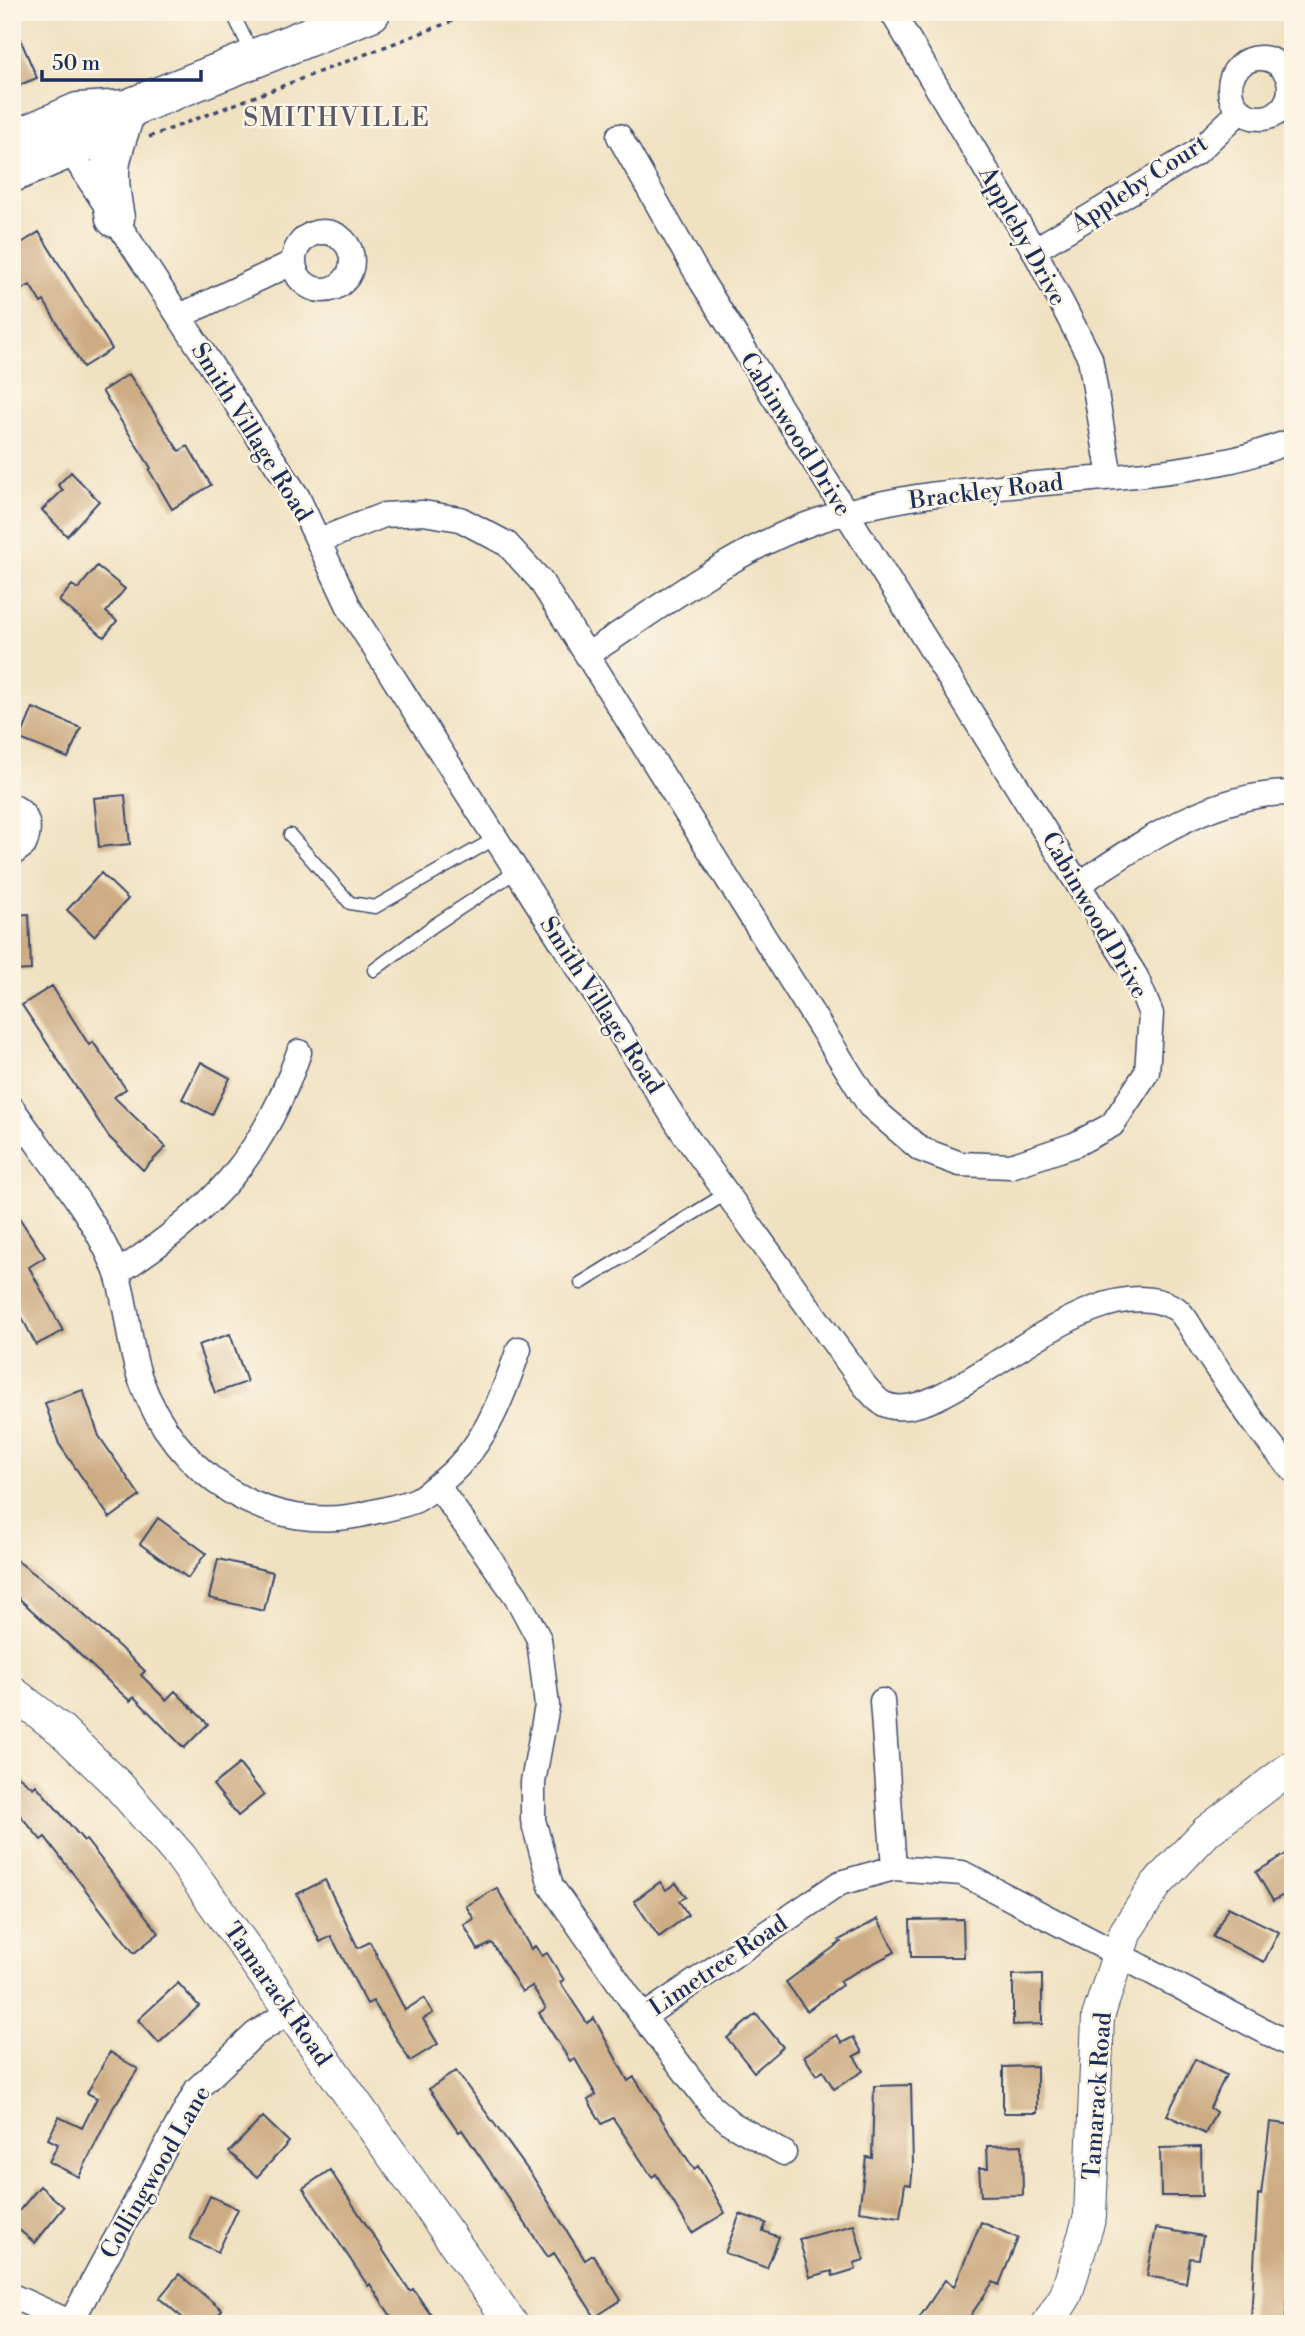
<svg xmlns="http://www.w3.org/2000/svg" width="1305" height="2336" font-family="'Libre Bodoni',serif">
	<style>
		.building { fill: #cdac83 }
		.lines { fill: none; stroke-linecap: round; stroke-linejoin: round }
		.service-casing { stroke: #3b4a6d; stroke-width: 15 }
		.minor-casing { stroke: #3b4a6d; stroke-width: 27 }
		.tertiary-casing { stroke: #3b4a6d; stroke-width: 34 }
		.primary-casing { stroke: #3b4a6d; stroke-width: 41 }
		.path { stroke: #3b4a6d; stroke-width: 3.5; stroke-dasharray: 5 5; stroke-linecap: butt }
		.service { stroke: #fff; stroke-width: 12 }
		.minor { stroke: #fff; stroke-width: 24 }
		.tertiary { stroke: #fff; stroke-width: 32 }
		.primary { stroke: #fff; stroke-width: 38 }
		.labels { text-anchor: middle; stroke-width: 5; stroke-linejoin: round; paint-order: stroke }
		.street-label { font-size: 24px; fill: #1b2f5e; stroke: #fcf5e5 }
		.neighbourhood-label { font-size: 26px; letter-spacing: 2px; fill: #595b6b; stroke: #fcf5e5 }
	</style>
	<rect width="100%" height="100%" fill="#fcf5e5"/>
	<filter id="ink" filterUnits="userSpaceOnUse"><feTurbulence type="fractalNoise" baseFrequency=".0143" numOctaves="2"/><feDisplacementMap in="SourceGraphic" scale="14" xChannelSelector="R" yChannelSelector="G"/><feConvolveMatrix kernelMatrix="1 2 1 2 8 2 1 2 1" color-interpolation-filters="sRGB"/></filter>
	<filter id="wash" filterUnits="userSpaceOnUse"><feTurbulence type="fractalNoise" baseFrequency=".00686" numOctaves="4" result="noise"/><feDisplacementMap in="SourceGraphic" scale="28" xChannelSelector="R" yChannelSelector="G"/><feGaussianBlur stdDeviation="1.57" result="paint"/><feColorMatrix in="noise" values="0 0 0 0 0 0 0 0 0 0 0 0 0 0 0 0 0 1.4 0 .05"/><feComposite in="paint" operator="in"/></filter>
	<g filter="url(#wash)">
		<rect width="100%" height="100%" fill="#f0e1c1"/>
		<g id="blocks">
			<path class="building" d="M 12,20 L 37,78 L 12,88 Z
				M 39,232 L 112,349 L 83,367 L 44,301 L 41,303 L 30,285 L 18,292 L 12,282 L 12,249 Z
				M 129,374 L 179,451 L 188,446 L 211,485 L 172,509 L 149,470 L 151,468 L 102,391 Z
				M 71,472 L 99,501 L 67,536 L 42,510 L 63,490 L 58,485 Z
				M 97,566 L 125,589 L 106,612 L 117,621 L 104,637 L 59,601 L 72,585 L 78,589 Z
				M 33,708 L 81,728 L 68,758 L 20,739 Z
				M 125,795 L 130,844 L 99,847 L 94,798 Z
				M 101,873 L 128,899 L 94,936 L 67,910 Z
				M 29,914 L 31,970 L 12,971 L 12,915 Z
				M 52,986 L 89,1045 L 93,1042 L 126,1089 L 114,1097 L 166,1147 L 143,1170 L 109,1137 L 22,1005 Z
				M 201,1062 L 230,1078 L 212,1115 L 182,1099 Z
				M 12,1207 L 45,1257 L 29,1267 L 63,1331 L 36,1345 L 12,1298 Z
				M 230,1334 L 247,1382 L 215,1393 L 198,1345 Z
				M 83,1390 L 99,1436 L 140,1496 L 110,1518 L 59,1444 L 45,1403 Z
				M 158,1518 L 206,1553 L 188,1578 L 140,1544 Z
				M 12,1557 L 55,1589 L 113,1641 L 145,1671 L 141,1675 L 166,1700 L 175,1691 L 208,1724 L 184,1748 L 134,1697 L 130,1701 L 12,1592 Z
				M 218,1559 L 273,1572 L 264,1611 L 209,1598 Z
				M 239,1764 L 264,1795 L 238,1816 L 213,1785 Z
				M 12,1771 L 33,1788 L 36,1785 L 84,1841 L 86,1840 L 159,1933 L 134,1953 L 45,1837 L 41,1840 L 12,1806 Z
				M 1293,1850 L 1293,1889 L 1273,1901 L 1256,1872 Z
				M 325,1880 L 358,1948 L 370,1942 L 405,2010 L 424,1998 L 433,2013 L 423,2019 L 438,2044 L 410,2061 L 373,2001 L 367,2004 L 331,1936 L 320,1942 L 297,1894 Z
				M 660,1882 L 666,1890 L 676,1883 L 686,1897 L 679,1901 L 688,1915 L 659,1937 L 634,1901 Z
				M 497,1888 L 531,1949 L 535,1946 L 542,1956 L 547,1953 L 564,1980 L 560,1982 L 587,2023 L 594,2018 L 628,2081 L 634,2077 L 694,2169 L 698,2166 L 725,2213 L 692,2233 L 656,2174 L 652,2177 L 613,2118 L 602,2124 L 588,2100 L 596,2095 L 575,2059 L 570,2061 L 539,2013 L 546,2008 L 532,1986 L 522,1992 L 492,1943 L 478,1950 L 464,1925 L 474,1919 L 466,1906 Z
				M 1228,1907 L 1279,1932 L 1264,1962 L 1213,1937 Z
				M 878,1919 L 895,1952 L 839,1981 L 842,1985 L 807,2011 L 786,1982 L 841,1942 L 839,1940 Z
				M 963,1919 L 964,1957 L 911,1957 L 910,1920 Z
				M 1042,1974 L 1042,2024 L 1013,2025 L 1013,1975 Z
				M 178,1983 L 199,2006 L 159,2043 L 138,2020 Z
				M 756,2014 L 783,2047 L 754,2072 L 727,2038 Z
				M 837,2035 L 842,2043 L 853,2037 L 862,2052 L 854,2056 L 863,2071 L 834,2089 L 823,2071 L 816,2075 L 804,2056 Z
				M 110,2052 L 138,2069 L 113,2108 L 79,2177 L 49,2162 L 58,2144 L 48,2139 L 59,2117 L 82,2128 L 97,2098 L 87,2093 Z
				M 1195,2059 L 1226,2075 L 1210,2108 L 1216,2112 L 1205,2134 L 1167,2115 Z
				M 1037,2066 L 1037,2113 L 1003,2113 L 1003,2067 Z
				M 456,2071 L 533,2177 L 585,2260 L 593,2255 L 621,2300 L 595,2317 L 554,2253 L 548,2257 L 462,2130 L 459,2132 L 429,2089 Z
				M 911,2085 L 913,2166 L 911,2185 L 905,2184 L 900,2217 L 859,2211 L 866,2157 L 872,2158 L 874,2086 Z
				M 263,2117 L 289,2142 L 257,2177 L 229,2152 Z
				M 1270,2122 L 1293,2125 L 1293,2247 L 1285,2323 L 1251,2320 L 1258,2194 L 1261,2195 Z
				M 1022,2145 L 1023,2195 L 981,2196 L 979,2168 L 988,2168 L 987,2146 Z
				M 1201,2147 L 1202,2196 L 1161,2196 L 1160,2148 Z
				M 330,2170 L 410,2291 L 413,2289 L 437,2324 L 396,2324 L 370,2284 L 368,2286 L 303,2188 Z
				M 40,2186 L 64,2207 L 35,2243 L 12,2224 L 12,2219 Z
				M 210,2196 L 238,2209 L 218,2252 L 190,2239 Z
				M 740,2214 L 766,2223 L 763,2231 L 779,2237 L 767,2268 L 725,2253 Z
				M 981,2222 L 1018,2238 L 999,2285 L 993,2282 L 965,2324 L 915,2324 L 945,2280 L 954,2287 Z
				M 854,2225 L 864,2260 L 854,2263 L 856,2269 L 833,2276 L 832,2271 L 810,2277 L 799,2239 Z
				M 1156,2228 L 1203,2236 L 1199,2259 L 1190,2258 L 1186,2283 L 1147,2276 Z
				M 179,2274 L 222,2310 L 211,2324 L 190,2324 L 159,2298 Z"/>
		</g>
	</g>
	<g filter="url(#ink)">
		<use href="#blocks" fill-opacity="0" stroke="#3b4a6d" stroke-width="2"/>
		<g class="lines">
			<g class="service-casing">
				<path id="service" d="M 232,12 L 253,55
					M 290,835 L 350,903 L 375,907 L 496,838
					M 374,970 L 433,926 L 517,871
					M 581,1283 L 727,1193"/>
			</g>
			<g class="minor-casing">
				<path id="minor" d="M 892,12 L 1034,250 L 1090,358 L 1110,477
					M1230 88a30 30 0 1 1 60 0a30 30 0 1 1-60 0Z
					M 69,149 L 297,496 L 351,611 L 685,1135 L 865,1386 C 870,1391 877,1401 884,1404 C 946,1434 1086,1258 1175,1308 C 1185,1314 1195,1336 1202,1346 C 1231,1388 1258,1433 1293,1470
					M294 261a29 29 0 1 1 58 0a29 29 0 1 1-58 0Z
					M 1034,250 L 1197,152 L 1240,111
					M 180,316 L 294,262
					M 318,541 L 384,515 L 423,513 L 460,519 L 507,544 L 540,580 L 870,1106 L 920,1149 L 960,1164 L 1011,1166 L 1074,1145 L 1112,1125 L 1147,1072 L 1151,1014 L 1136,977 L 702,282 L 619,136
					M 587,655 C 660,608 734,549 817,521 C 951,476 1095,490 1232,460 C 1252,456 1273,447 1293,441
					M 12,806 C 29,814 31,829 24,845 L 12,854
					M 1080,883 C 1145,842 1212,792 1293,793
					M 12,1108 C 45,1156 98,1220 117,1274 C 128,1307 128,1344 140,1378 C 174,1474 269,1540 373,1512 C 386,1509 401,1506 414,1501 C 422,1498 429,1491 436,1486 C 483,1451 500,1403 519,1349
					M 117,1273 C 210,1212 263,1159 299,1052
					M 437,1485 L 516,1596 L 539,1639 L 547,1706 L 533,1782 L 533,1820 L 551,1886 L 643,2017 L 713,2108 L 732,2124 L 784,2153
					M 882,1701 L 894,1868
					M 643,2017 L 840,1883 L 894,1868 L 962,1873 L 1293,2046
					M 12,2296 L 74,2324
					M 71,2322 L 197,2089 L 255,2034 L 290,2011"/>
			</g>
			<g class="tertiary-casing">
				<path id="tertiary" d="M 12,1692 L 60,1729 L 118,1785 L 181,1857 L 512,2324
					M 1048,2324 L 1066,2295 L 1090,2216 L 1098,2017 L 1126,1931 L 1156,1885 L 1207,1831 L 1293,1766"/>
			</g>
			<g class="primary-casing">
				<path id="primary" d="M 12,141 L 78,112 L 127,109 L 371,12
					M 12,173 L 88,141 L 127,109
					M 115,218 C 105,165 110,159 127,109"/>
			</g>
			<path class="path" d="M 149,137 L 476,12"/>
			<use href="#service" class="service"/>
			<use href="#minor" class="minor"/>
			<use href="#tertiary" class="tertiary"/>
			<use href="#primary" class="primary"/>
		</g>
	</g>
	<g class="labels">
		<g class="street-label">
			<text transform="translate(1139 183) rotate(-33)" y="8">Appleby Court</text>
			<text transform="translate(1023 236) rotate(61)" y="8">Appleby Drive</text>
			<text transform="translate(252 432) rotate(58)" y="8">Smith Village Road</text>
			<text transform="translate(796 434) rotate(58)" y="8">Cabinwood Drive</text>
			<text transform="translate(986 491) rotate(-7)" y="8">Brackley Road</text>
			<text transform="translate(1095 915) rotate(60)" y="8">Cabinwood Drive</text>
			<text transform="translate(602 1005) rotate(57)" y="8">Smith Village Road</text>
			<text transform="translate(718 1965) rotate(-34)" y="8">Limetree Road</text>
			<text transform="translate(278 1994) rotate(55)" y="8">Tamarack Road</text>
			<text transform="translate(1097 2096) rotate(-86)" y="8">Tamarack Road</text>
			<text transform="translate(155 2172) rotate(-60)" y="8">Collingwood Lane</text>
		</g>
		<g class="neighbourhood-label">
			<text x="337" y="126">SMITHVILLE</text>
		</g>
	</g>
	<rect width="1305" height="2336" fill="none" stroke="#fcf5e5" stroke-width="42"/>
	<path d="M42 70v10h159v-10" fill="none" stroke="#1b2f5e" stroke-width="3.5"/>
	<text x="52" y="70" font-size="21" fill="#1b2f5e" stroke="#fcf5e5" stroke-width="5" paint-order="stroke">50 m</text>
</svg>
